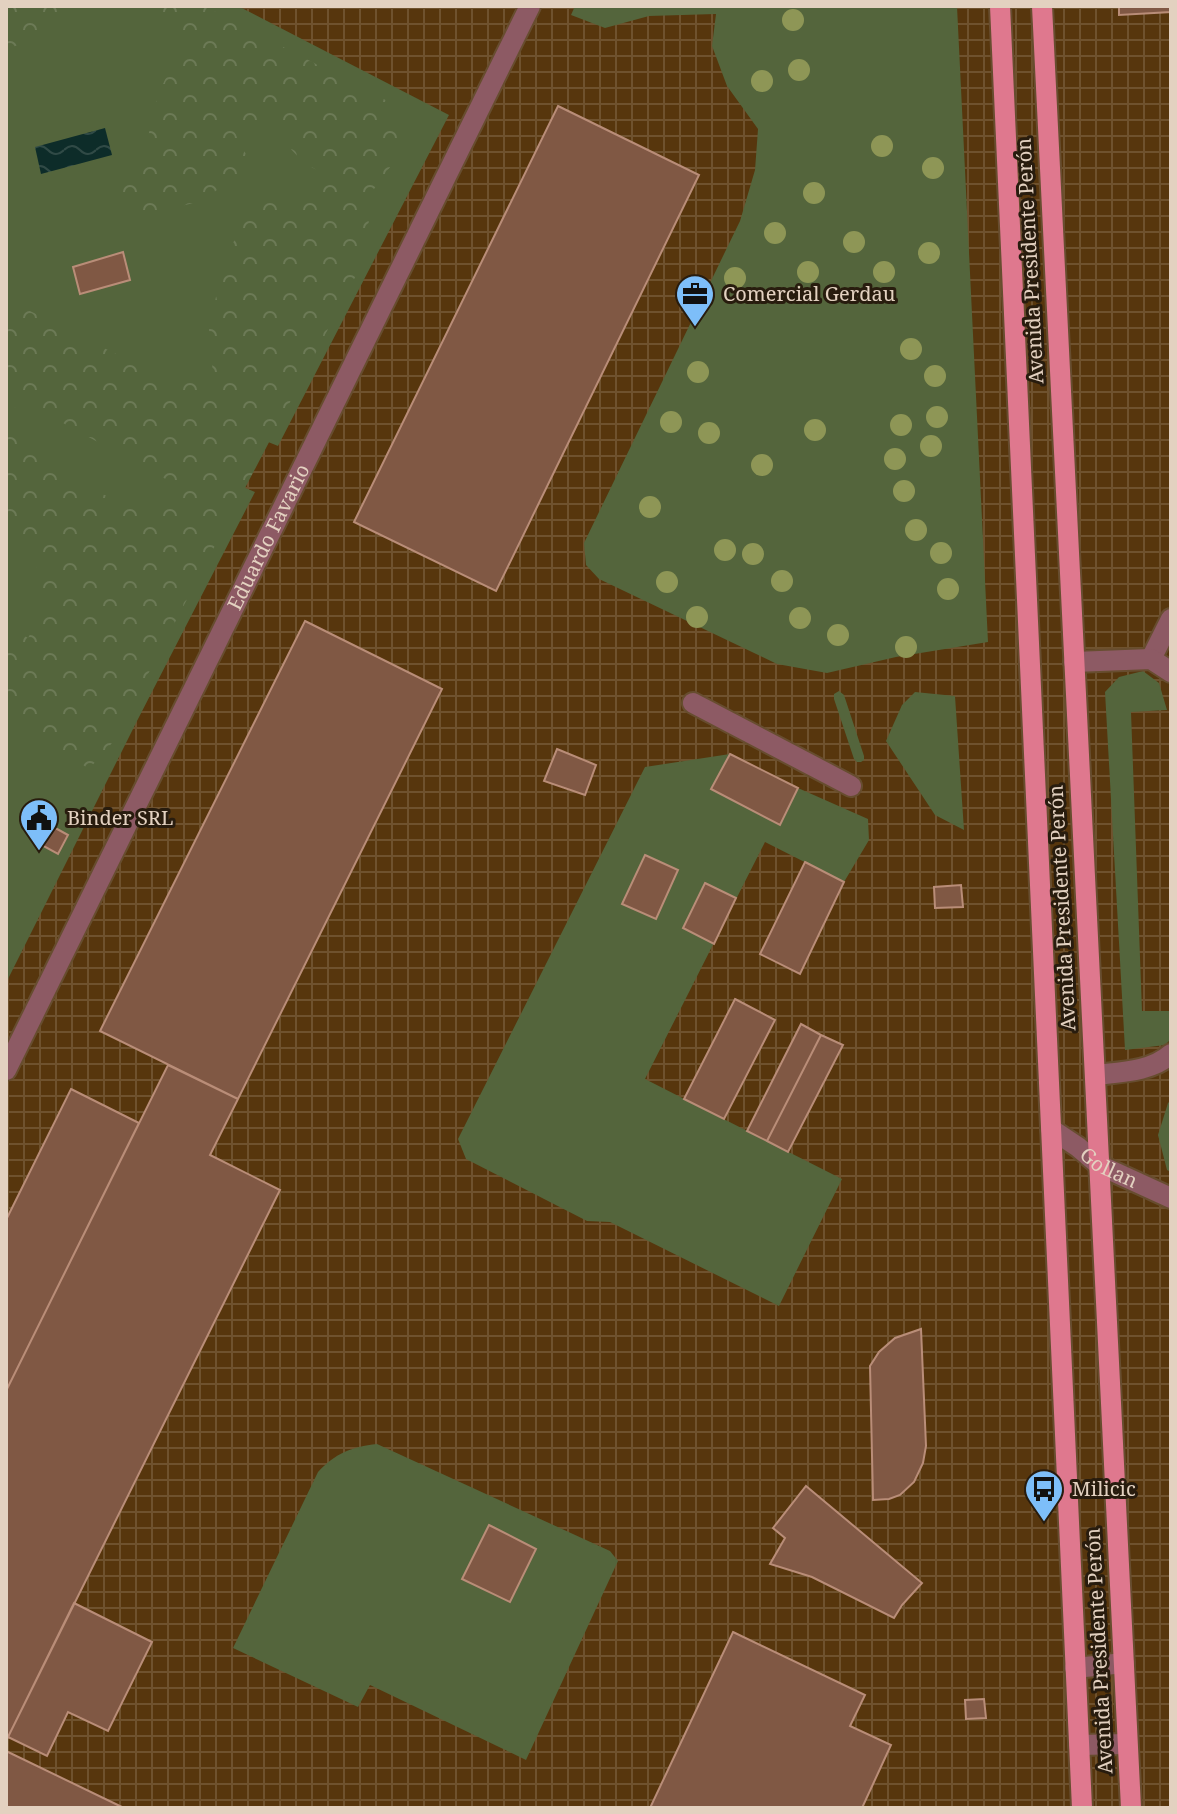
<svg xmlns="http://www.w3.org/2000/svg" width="1177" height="1814" font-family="'Noto Serif',serif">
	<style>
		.industrial { fill: url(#industrial-grid) }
		.green { fill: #54653c }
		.forest { fill: url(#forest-crowns) }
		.water { fill: url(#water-waves) }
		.building { fill: #805844; stroke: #b98d78; stroke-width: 2 }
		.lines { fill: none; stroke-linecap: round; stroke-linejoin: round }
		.minor-casing { stroke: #674d2f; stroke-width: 24 }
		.major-casing { stroke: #674d2f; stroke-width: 24 }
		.minor { stroke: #8d5a64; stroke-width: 20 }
		.major { stroke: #df788e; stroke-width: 20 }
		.tree { fill: #8e9656 }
		.labels { text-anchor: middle; stroke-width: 6; stroke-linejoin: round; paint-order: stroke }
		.street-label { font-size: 20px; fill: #e3d1c0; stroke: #281c0e }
		.poi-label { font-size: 20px; fill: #e3d1c0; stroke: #281c0e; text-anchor: start }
	</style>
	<defs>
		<pattern id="industrial-grid" width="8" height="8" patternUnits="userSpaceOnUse" patternTransform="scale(2)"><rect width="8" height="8" fill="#57360d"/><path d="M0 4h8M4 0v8" fill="none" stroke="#6f522e"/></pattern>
		<pattern id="forest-crowns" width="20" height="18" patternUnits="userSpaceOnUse" patternTransform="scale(2)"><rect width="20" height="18" fill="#54653c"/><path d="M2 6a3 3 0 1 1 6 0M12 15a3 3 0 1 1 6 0" fill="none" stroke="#6c7a56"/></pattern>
		<pattern id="water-waves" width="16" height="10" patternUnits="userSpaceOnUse" patternTransform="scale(2)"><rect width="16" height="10" fill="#0d2c29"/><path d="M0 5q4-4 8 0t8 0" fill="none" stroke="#304a46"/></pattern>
	</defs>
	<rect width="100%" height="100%" fill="#4c300f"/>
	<path class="industrial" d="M 6,6 L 1171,6 L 1171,1808 L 6,1808 Z"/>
	<path class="green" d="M 6,6 L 238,6 L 449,115 L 278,446 L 124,383 L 99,427 L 255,492 L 137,721 L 6,983 Z
		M 575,6 L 957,6 L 988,642 L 896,657 L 827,673 L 777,664 L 599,579 L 586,565 L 584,543 L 740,221 L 755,170 L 758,129 L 727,86 L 712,46 L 716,14 L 649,16 L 605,28 L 571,15 Z
		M 1143,671 L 1159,683 L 1167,710 L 1131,712 L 1142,1011 L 1171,1011 L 1171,1039 L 1165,1045 L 1125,1050 L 1105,692 L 1119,677 Z
		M 839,691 L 844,695 L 864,756 L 864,760 L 861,762 L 857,762 L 854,759 L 834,699 L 834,694 Z
		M 915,692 L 955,696 L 964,830 L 935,815 L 886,741 L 902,705 Z
		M 730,754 L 712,789 L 779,825 L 798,788 L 868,819 L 869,840 L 844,882 L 765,842 L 645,1079 L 842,1179 L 779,1306 L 610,1222 L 587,1221 L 466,1159 L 458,1139 L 645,767 Z
		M 1171,1100 L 1171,1172 L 1167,1170 L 1158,1135 L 1168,1103 Z
		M 377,1444 L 610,1551 L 618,1561 L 526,1760 L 370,1685 L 358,1707 L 233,1648 L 318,1472 C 336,1453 351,1447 377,1444 Z"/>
	<path class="forest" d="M 6,6 L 64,6 L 40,38 L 6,49 Z
		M 140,6 L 204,6 L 401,108 L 407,144 L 374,189 L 362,264 L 112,743 L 89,769 L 45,740 L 6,709 L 6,624 L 28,638 L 47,603 L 28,536 L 6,527 L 6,403 L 21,411 L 19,440 L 98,493 L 147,508 L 173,483 L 6,392 L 6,299 L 138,365 L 214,387 L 209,329 L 224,260 L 252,207 L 339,182 L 304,163 L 272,129 L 231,125 L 252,166 L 201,201 L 135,218 L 112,199 L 143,157 L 159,92 L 187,35 Z"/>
	<path class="water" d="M 105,128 L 112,155 L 41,174 L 35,147 Z"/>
	<path class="building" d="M 1119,6 L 1171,6 L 1171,12 L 1119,15 Z
		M 558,106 L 699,175 L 496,591 L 354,522 Z
		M 123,252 L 130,280 L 80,294 L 73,267 Z
		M 305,621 L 442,689 L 238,1099 L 100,1031 Z
		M 557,749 L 596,765 L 585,795 L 544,781 Z
		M 730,754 L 798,788 L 780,825 L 711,789 Z
		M 48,824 L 68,835 L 58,854 L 38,843 Z
		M 645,855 L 678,870 L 656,919 L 622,904 Z
		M 805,862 L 844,882 L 800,974 L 760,954 Z
		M 705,883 L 736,898 L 714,944 L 683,928 Z
		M 961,885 L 963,907 L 935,908 L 934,887 Z
		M 735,999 L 775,1020 L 724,1119 L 684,1099 Z
		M 801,1024 L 821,1035 L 767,1141 L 747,1131 Z
		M 821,1035 L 843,1045 L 788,1152 L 767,1141 Z
		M 168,1065 L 238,1099 L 210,1155 L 280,1190 L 6,1741 L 6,1391 Z
		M 71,1089 L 139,1123 L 6,1391 L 6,1220 Z
		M 921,1329 L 926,1446 L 923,1463 L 914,1482 L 900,1495 L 889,1499 L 873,1500 L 870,1366 L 879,1352 L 895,1338 Z
		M 806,1486 L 922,1583 L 902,1605 L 894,1618 L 812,1577 L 770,1564 L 785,1538 L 773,1528 Z
		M 489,1525 L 536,1549 L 510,1602 L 462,1579 Z
		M 74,1603 L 152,1642 L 108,1731 L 68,1712 L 47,1756 L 8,1737 Z
		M 733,1632 L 865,1695 L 850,1726 L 891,1745 L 862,1808 L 650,1808 Z
		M 984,1699 L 986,1718 L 966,1719 L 965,1700 Z
		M 6,1751 L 124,1808 L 6,1808 Z"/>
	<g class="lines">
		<g class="minor-casing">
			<g id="minor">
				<path d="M 1151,659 L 1171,619"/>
				<path d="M 1074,662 L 1151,659 L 1171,672"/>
				<path d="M 693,703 L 851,786"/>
				<path id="s1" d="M 6,1070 L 530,6"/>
				<path d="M 1095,1075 C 1120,1072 1151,1072 1171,1054"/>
				<path id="s2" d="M 1051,1129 L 1078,1147 L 1099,1165 L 1171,1198"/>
				<path d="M 1075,1668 L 1124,1663"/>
				<path d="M 1079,1745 L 1127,1744"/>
			</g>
		</g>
		<g class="major-casing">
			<path id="major" d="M 1000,6 L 1082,1808
				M 1042,6 L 1131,1808"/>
		</g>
		<use href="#minor" class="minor"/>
		<use href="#major" class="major"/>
	</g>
	<g class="tree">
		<circle cx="793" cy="20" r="11"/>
		<circle cx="799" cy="70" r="11"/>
		<circle cx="762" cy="81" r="11"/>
		<circle cx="882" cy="146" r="11"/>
		<circle cx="933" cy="168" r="11"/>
		<circle cx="814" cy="193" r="11"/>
		<circle cx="775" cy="233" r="11"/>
		<circle cx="854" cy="242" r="11"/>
		<circle cx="929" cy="253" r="11"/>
		<circle cx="808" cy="272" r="11"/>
		<circle cx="884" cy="272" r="11"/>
		<circle cx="735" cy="278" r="11"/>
		<circle cx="911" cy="349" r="11"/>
		<circle cx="698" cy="372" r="11"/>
		<circle cx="935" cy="376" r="11"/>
		<circle cx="937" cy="417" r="11"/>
		<circle cx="671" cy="422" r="11"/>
		<circle cx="901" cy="425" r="11"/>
		<circle cx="815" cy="430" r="11"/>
		<circle cx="709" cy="433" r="11"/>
		<circle cx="931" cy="446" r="11"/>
		<circle cx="895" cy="459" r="11"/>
		<circle cx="762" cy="465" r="11"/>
		<circle cx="904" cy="491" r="11"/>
		<circle cx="650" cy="507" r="11"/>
		<circle cx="916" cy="530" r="11"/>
		<circle cx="725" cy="550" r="11"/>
		<circle cx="941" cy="553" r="11"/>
		<circle cx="753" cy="554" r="11"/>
		<circle cx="782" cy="581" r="11"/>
		<circle cx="667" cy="582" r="11"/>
		<circle cx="948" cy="589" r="11"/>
		<circle cx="697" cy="617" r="11"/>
		<circle cx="800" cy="618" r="11"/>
		<circle cx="838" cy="635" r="11"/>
		<circle cx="906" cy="647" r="11"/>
	</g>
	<defs>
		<g id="office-pin" transform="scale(2)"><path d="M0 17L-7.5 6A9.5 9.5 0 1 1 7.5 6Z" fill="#7dbef9" stroke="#281c0e"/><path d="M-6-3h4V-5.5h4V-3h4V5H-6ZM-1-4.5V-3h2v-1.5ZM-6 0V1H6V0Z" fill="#111"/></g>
		<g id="civic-pin" transform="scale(2)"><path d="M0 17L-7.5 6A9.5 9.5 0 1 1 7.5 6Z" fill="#7dbef9" stroke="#281c0e"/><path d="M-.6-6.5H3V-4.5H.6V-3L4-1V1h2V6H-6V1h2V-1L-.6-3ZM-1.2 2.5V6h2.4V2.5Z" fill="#111"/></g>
		<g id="bus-pin" transform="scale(2)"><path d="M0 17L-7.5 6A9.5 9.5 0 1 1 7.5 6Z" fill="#7dbef9" stroke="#281c0e"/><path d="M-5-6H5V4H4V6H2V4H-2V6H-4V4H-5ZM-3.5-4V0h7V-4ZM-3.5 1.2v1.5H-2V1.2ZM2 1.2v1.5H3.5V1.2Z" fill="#111"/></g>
	</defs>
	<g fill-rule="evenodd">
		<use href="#office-pin" x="695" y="294"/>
		<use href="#civic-pin" x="39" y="818"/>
		<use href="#bus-pin" x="1044" y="1489"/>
	</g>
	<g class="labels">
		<g class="street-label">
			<text transform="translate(1030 261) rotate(-93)" y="7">Avenida Presidente Perón</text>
			<text dy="7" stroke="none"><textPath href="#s1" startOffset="594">Eduardo Favario</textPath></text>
			<text transform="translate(1062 908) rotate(-93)" y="7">Avenida Presidente Perón</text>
			<text dy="7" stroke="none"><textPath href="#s2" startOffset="70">Gollan</textPath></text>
			<text transform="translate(1099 1651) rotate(-93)" y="7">Avenida Presidente Perón</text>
		</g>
		<g class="poi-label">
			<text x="723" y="301">Comercial Gerdau</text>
			<text x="67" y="825">Binder SRL</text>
			<text x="1072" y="1496">Milicic</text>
		</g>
	</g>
	<rect width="1177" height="1814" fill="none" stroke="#e3d1c0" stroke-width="16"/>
</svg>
